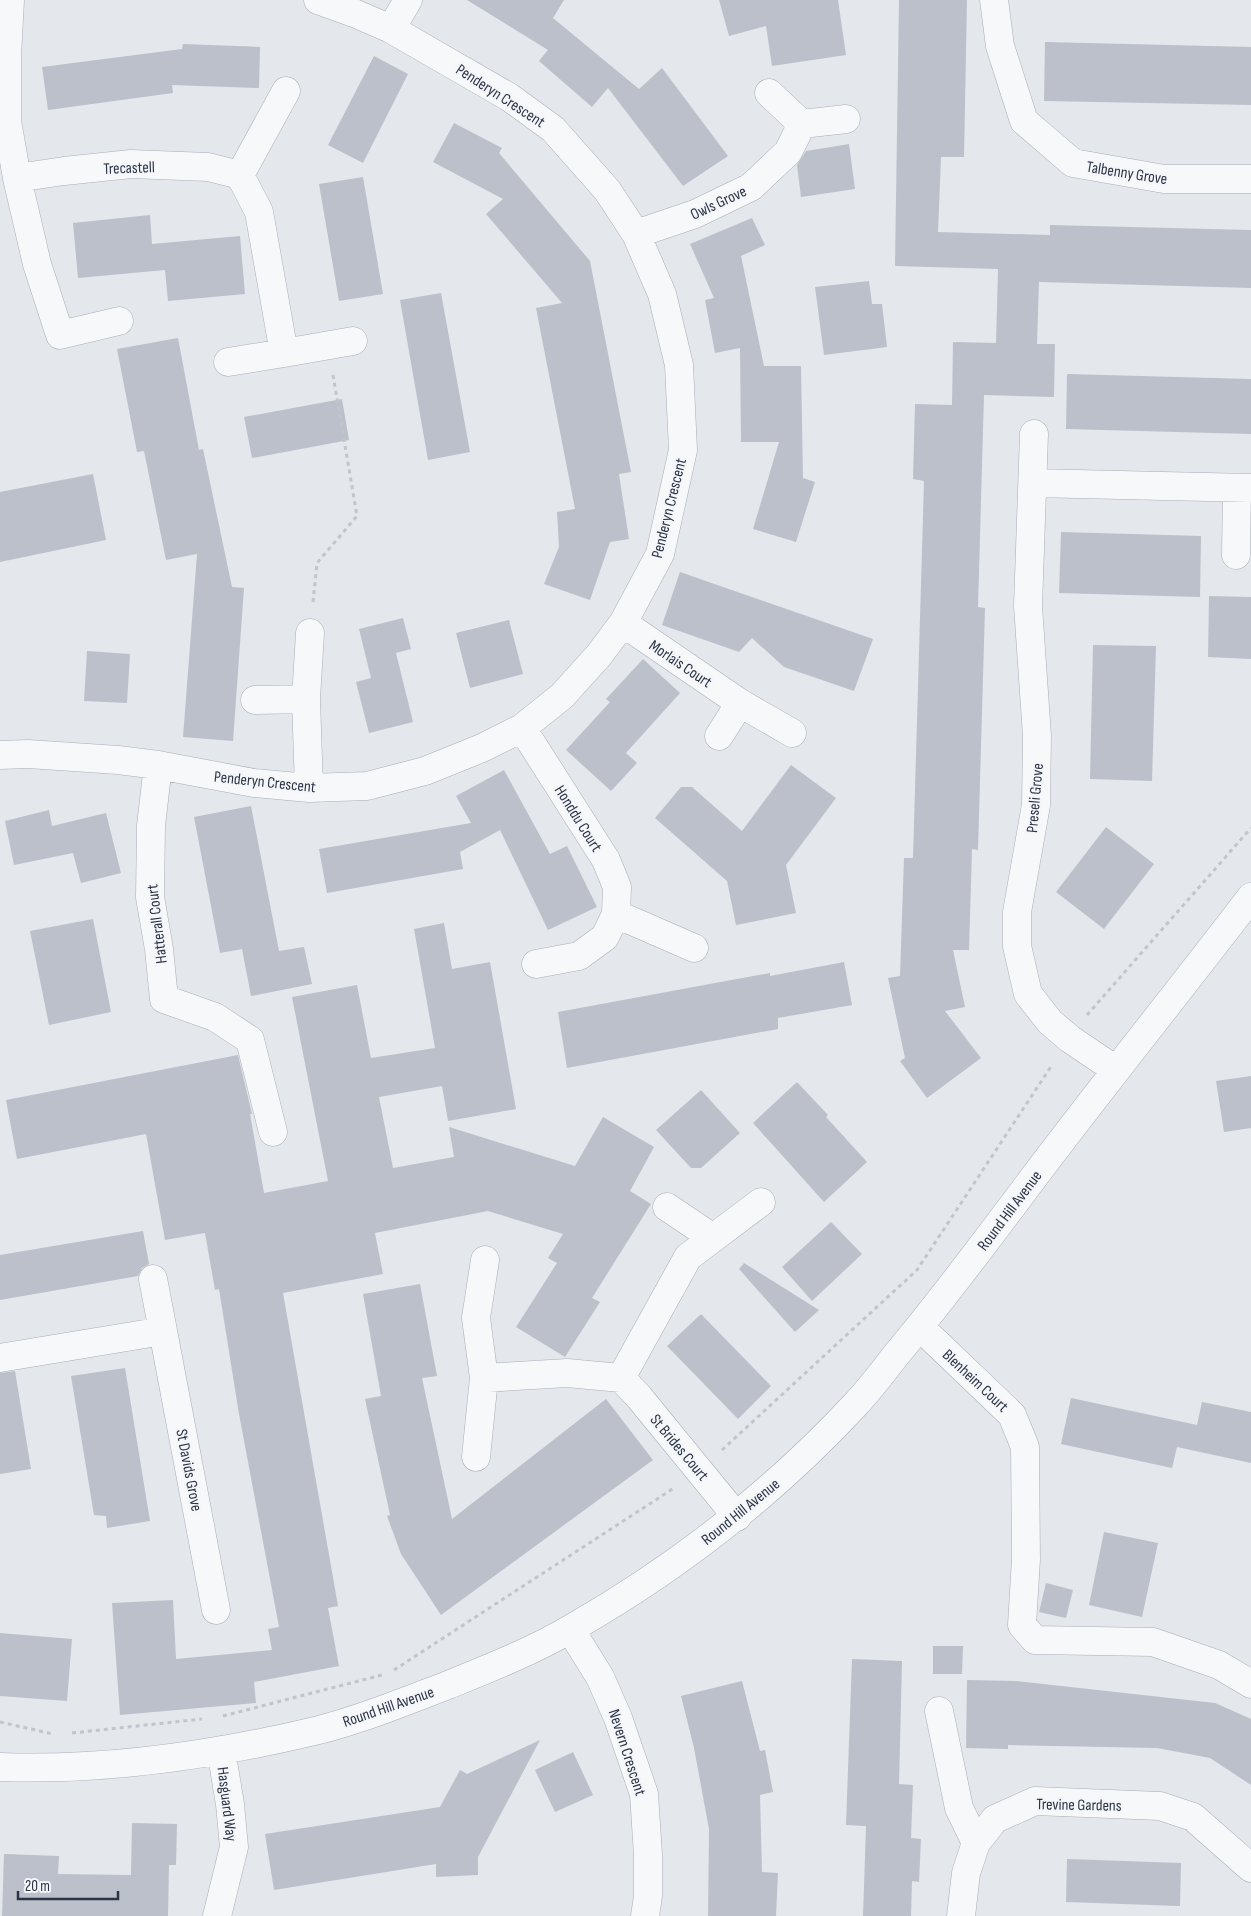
<svg xmlns="http://www.w3.org/2000/svg" width="1251" height="1916" font-family="'Sofia Sans Condensed',sans-serif">
	<style>
		.building { fill: #bbc0ca }
		.lines { fill: none; stroke-linecap: round; stroke-linejoin: round }
		.minor-casing { stroke: #a9aeb7; stroke-width: 29 }
		.path { stroke: #c2c5cb; stroke-width: 3; stroke-dasharray: 4 4; stroke-linecap: butt }
		.minor { stroke: #f7f8fa; stroke-width: 28 }
		.labels { text-anchor: middle; stroke-width: 4.5; stroke-linejoin: round; paint-order: stroke }
		.street-label { font-size: 16px; fill: #2b3445; stroke: #f4f6f9 }
	</style>
	<rect width="100%" height="100%" fill="#e4e7ec"/>
	<path class="building" d="M 467,0 L 564,0 L 553,18 L 639,89 L 662,68 L 728,156 L 683,186 L 608,88 L 592,107 L 539,61 L 548,50 Z
		M 719,0 L 838,0 L 846,55 L 772,66 L 766,26 L 729,36 Z
		M 899,0 L 967,0 L 964,157 L 941,157 L 938,232 L 1050,235 L 1050,225 L 1251,230 L 1251,288 L 1039,282 L 1037,344 L 1055,344 L 1054,397 L 984,395 L 978,607 L 985,608 L 978,850 L 972,849 L 969,950 L 953,950 L 965,1007 L 945,1011 L 981,1058 L 927,1098 L 900,1061 L 905,1058 L 888,978 L 900,976 L 904,858 L 913,858 L 924,481 L 913,479 L 915,404 L 952,405 L 953,342 L 996,343 L 998,269 L 895,266 Z
		M 1045,42 L 1251,47 L 1251,105 L 1044,101 Z
		M 183,44 L 260,47 L 259,88 L 172,85 L 173,93 L 48,110 L 42,67 L 182,49 Z
		M 374,56 L 408,74 L 363,163 L 328,145 Z
		M 454,123 L 502,148 L 499,153 L 590,261 L 631,472 L 619,474 L 629,539 L 610,542 L 590,600 L 544,584 L 559,547 L 557,512 L 575,509 L 536,308 L 562,303 L 486,214 L 503,199 L 433,162 Z
		M 849,144 L 855,189 L 801,197 L 797,165 L 806,151 Z
		M 363,177 L 383,294 L 339,301 L 319,184 Z
		M 150,215 L 152,244 L 240,236 L 245,294 L 168,301 L 165,270 L 78,278 L 73,223 Z
		M 752,218 L 765,245 L 741,256 L 764,366 L 801,366 L 803,478 L 815,482 L 796,542 L 753,529 L 779,442 L 741,442 L 740,348 L 715,353 L 705,300 L 714,298 L 690,244 Z
		M 869,281 L 872,304 L 882,304 L 887,347 L 824,355 L 815,287 Z
		M 441,293 L 470,452 L 428,460 L 400,300 Z
		M 178,338 L 199,450 L 203,449 L 232,587 L 244,588 L 233,741 L 183,737 L 197,554 L 166,560 L 144,451 L 137,452 L 117,349 Z
		M 1067,374 L 1251,379 L 1251,434 L 1066,429 Z
		M 342,399 L 349,440 L 252,458 L 244,417 Z
		M 93,474 L 106,540 L 0,562 L 0,492 Z
		M 1061,532 L 1201,536 L 1200,597 L 1059,593 Z
		M 680,572 L 873,639 L 854,691 L 784,667 L 752,638 L 739,652 L 662,625 Z
		M 1209,596 L 1251,597 L 1251,659 L 1208,657 Z
		M 403,618 L 411,649 L 396,653 L 413,722 L 369,733 L 356,682 L 371,678 L 359,629 Z
		M 509,620 L 523,674 L 470,688 L 456,633 Z
		M 1093,645 L 1156,646 L 1152,781 L 1090,779 Z
		M 87,651 L 130,654 L 127,703 L 84,701 Z
		M 643,659 L 680,693 L 626,753 L 637,763 L 611,791 L 566,750 L 610,702 L 606,699 Z
		M 791,765 L 836,798 L 786,865 L 796,913 L 736,925 L 727,881 L 655,818 L 681,787 L 692,787 L 742,831 Z
		M 504,770 L 550,854 L 567,846 L 597,907 L 548,930 L 500,830 L 460,852 L 463,869 L 327,893 L 319,849 L 471,823 L 456,796 Z
		M 251,806 L 279,951 L 304,947 L 312,984 L 251,996 L 242,949 L 220,953 L 194,817 Z
		M 49,810 L 52,826 L 106,813 L 121,873 L 81,883 L 73,853 L 14,865 L 5,821 Z
		M 1106,827 L 1154,864 L 1104,929 L 1056,892 Z
		M 93,919 L 111,1012 L 49,1025 L 30,931 Z
		M 444,923 L 452,969 L 490,962 L 516,1109 L 448,1121 L 442,1086 L 379,1097 L 393,1168 L 454,1157 L 449,1127 L 575,1166 L 603,1117 L 654,1147 L 630,1191 L 651,1204 L 592,1298 L 600,1302 L 565,1357 L 516,1327 L 557,1263 L 548,1258 L 563,1234 L 488,1211 L 375,1233 L 383,1274 L 283,1293 L 338,1606 L 328,1608 L 339,1666 L 254,1682 L 256,1703 L 120,1715 L 112,1603 L 173,1600 L 176,1659 L 272,1650 L 268,1629 L 279,1627 L 239,1414 L 219,1289 L 215,1290 L 205,1233 L 165,1240 L 146,1134 L 17,1159 L 6,1100 L 238,1055 L 252,1114 L 250,1114 L 264,1193 L 328,1181 L 292,997 L 357,985 L 371,1058 L 435,1048 L 414,929 Z
		M 844,962 L 852,1005 L 778,1018 L 778,1029 L 567,1068 L 558,1012 L 770,973 L 770,976 Z
		M 1251,1076 L 1251,1128 L 1224,1132 L 1216,1081 Z
		M 797,1082 L 828,1115 L 826,1117 L 867,1162 L 824,1202 L 753,1123 Z
		M 701,1090 L 740,1133 L 701,1168 L 691,1168 L 656,1130 Z
		M 831,1222 L 862,1254 L 812,1301 L 782,1267 Z
		M 143,1231 L 149,1264 L 142,1268 L 138,1276 L 0,1300 L 0,1255 Z
		M 744,1263 L 819,1310 L 795,1332 L 739,1269 Z
		M 420,1284 L 437,1376 L 422,1378 L 452,1519 L 606,1399 L 653,1460 L 441,1615 L 401,1554 L 387,1516 L 390,1515 L 365,1399 L 381,1396 L 363,1294 Z
		M 701,1314 L 771,1386 L 738,1419 L 667,1346 Z
		M 125,1368 L 150,1521 L 107,1528 L 106,1516 L 94,1515 L 71,1376 Z
		M 15,1371 L 31,1469 L 0,1474 L 0,1373 Z
		M 1071,1398 L 1197,1425 L 1202,1402 L 1251,1412 L 1251,1463 L 1177,1447 L 1172,1468 L 1061,1444 Z
		M 1104,1532 L 1158,1543 L 1142,1617 L 1089,1605 Z
		M 1046,1583 L 1073,1590 L 1066,1618 L 1039,1612 Z
		M 0,1633 L 72,1639 L 67,1701 L 0,1696 Z
		M 933,1646 L 963,1646 L 962,1674 L 933,1674 Z
		M 852,1659 L 902,1661 L 899,1784 L 913,1785 L 911,1838 L 921,1839 L 919,1882 L 912,1881 L 911,1916 L 863,1916 L 866,1826 L 846,1825 Z
		M 967,1680 L 1016,1681 L 1215,1703 L 1251,1719 L 1251,1785 L 1210,1758 L 1157,1748 L 1008,1745 L 1008,1749 L 966,1748 Z
		M 742,1681 L 760,1751 L 765,1750 L 773,1792 L 760,1795 L 762,1872 L 778,1873 L 776,1916 L 708,1916 L 709,1829 L 694,1748 L 681,1696 Z
		M 540,1740 L 478,1857 L 478,1875 L 436,1877 L 436,1864 L 274,1890 L 265,1834 L 440,1807 L 460,1770 L 467,1774 Z
		M 573,1752 L 593,1795 L 555,1812 L 535,1770 Z
		M 132,1823 L 177,1824 L 176,1865 L 169,1865 L 168,1916 L 2,1916 L 4,1854 L 59,1856 L 58,1874 L 131,1875 Z
		M 1067,1859 L 1181,1863 L 1180,1906 L 1066,1902 Z"/>
	<g class="lines">
		<g class="minor-casing">
			<path id="minor" d="M 10,0 L 7,56 L 7,121 L 17,178 L 64,171 L 131,164 L 208,167 L 240,175 L 259,212 L 284,353 L 228,362
				M 994,0 L 1000,46 L 1024,121 L 1073,163 L 1164,179 L 1251,179
				M 391,29 L 408,0
				M 769,93 L 802,124
				M 240,175 L 286,91
				M 17,178 L 37,264 L 60,335 L 119,321
				M 636,234 L 695,214 L 751,187 L 788,152 L 802,124 L 846,119
				M 284,353 L 353,341
				M 1034,434 L 1028,606 L 1037,736 L 1036,805 L 1017,912 L 1017,946 L 1028,994 L 1050,1022 L 1070,1039 L 1116,1070
				M 1033,483 L 1251,488
				M 1236,555 L 1237,488
				M 623,623 L 740,703 L 792,733
				M 255,700 L 306,699
				M 522,728 L 606,860 L 617,887 L 616,914 L 694,948
				M 719,736 L 740,703
				M 0,755 L 28,754 L 118,760 L 158,765 L 254,783 L 309,788 L 367,786 L 425,771 L 482,748 L 522,728 L 562,696 L 599,655 L 623,623 L 660,554 L 683,450 L 679,365 L 662,294 L 636,234 L 607,190 L 553,129 L 509,97 L 391,29 L 354,13 L 318,0
				M 158,765 L 151,826 L 150,897 L 159,949 L 164,999 L 215,1017 L 250,1040 L 273,1132
				M 309,788 L 306,699 L 310,633
				M 536,964 L 579,956 L 605,937 L 616,914
				M 667,1207 L 713,1238
				M 920,1327 L 1012,1415 L 1025,1447 L 1026,1559 L 1022,1625 L 1035,1640 L 1153,1642 L 1219,1665 L 1251,1684
				M 163,1331 L 216,1610
				M 0,1358 L 163,1331 L 153,1279
				M 484,1378 L 567,1373 L 621,1378 L 639,1397 L 737,1517
				M 621,1378 L 688,1257 L 761,1202
				M 476,1457 L 484,1378 L 476,1318 L 485,1260
				M 570,1629 L 600,1677 L 618,1718 L 644,1794 L 648,1855 L 648,1896 L 645,1916
				M 939,1711 L 959,1808 L 976,1843
				M 0,1767 C 107,1771 215,1755 319,1730 C 362,1719 406,1701 448,1685 C 490,1668 533,1651 572,1628 C 677,1568 773,1493 855,1405 C 870,1389 883,1372 896,1355 C 944,1298 989,1237 1034,1177 C 1105,1083 1179,991 1251,897
				M 217,1916 L 234,1847 L 230,1804 L 221,1750
				M 961,1916 L 966,1873 L 976,1843 L 995,1819 L 1035,1801 L 1160,1806 L 1193,1817 L 1251,1868"/>
		</g>
		<path class="path" d="M 313,602 L 317,563 L 357,516 L 333,375
			M 1087,1015 L 1251,828
			M 722,1450 L 917,1270 L 1052,1065
			M 394,1670 L 674,1488
			M 223,1716 L 382,1675
			M 0,1722 L 53,1734
			M 72,1733 L 202,1719"/>
		<use href="#minor" class="minor"/>
	</g>
	<g class="labels">
		<g class="street-label">
			<text transform="translate(501 95) rotate(33)" y="6">Penderyn Crescent</text>
			<text transform="translate(129 167) rotate(-2)" y="6">Trecastell</text>
			<text transform="translate(1127 172) rotate(9)" y="6">Talbenny Grove</text>
			<text transform="translate(718 202) rotate(-25)" y="6">Owls Grove</text>
			<text transform="translate(668 508) rotate(-76)" y="6">Penderyn Crescent</text>
			<text transform="translate(681 663) rotate(34)" y="6">Morlais Court</text>
			<text transform="translate(265 781) rotate(6)" y="6">Penderyn Crescent</text>
			<text transform="translate(1034 798) rotate(-85)" y="6">Preseli Grove</text>
			<text transform="translate(579 818) rotate(58)" y="6">Honddu Court</text>
			<text transform="translate(156 924) rotate(-97)" y="6">Hatterall Court</text>
			<text transform="translate(1009 1210) rotate(-53)" y="6">Round Hill Avenue</text>
			<text transform="translate(976 1380) rotate(43)" y="6">Blenheim Court</text>
			<text transform="translate(680 1447) rotate(50)" y="6">St Brides Court</text>
			<text transform="translate(190 1470) rotate(79)" y="6">St Davids Grove</text>
			<text transform="translate(740 1511) rotate(-39)" y="6">Round Hill Avenue</text>
			<text transform="translate(388 1706) rotate(-19)" y="6">Round Hill Avenue</text>
			<text transform="translate(628 1752) rotate(72)" y="6">Nevern Crescent</text>
			<text transform="translate(228 1804) rotate(83)" y="6">Hasguard Way</text>
			<text transform="translate(1079 1804) rotate(1)" y="6">Trevine Gardens</text>
		</g>
	</g>
	<path d="M18 1891v8h100v-8" fill="none" stroke="#2b3445" stroke-width="2.5"/>
	<text x="25" y="1891" font-size="15" fill="#2b3445" stroke="#f4f6f9" stroke-width="4" paint-order="stroke">20 m</text>
</svg>
